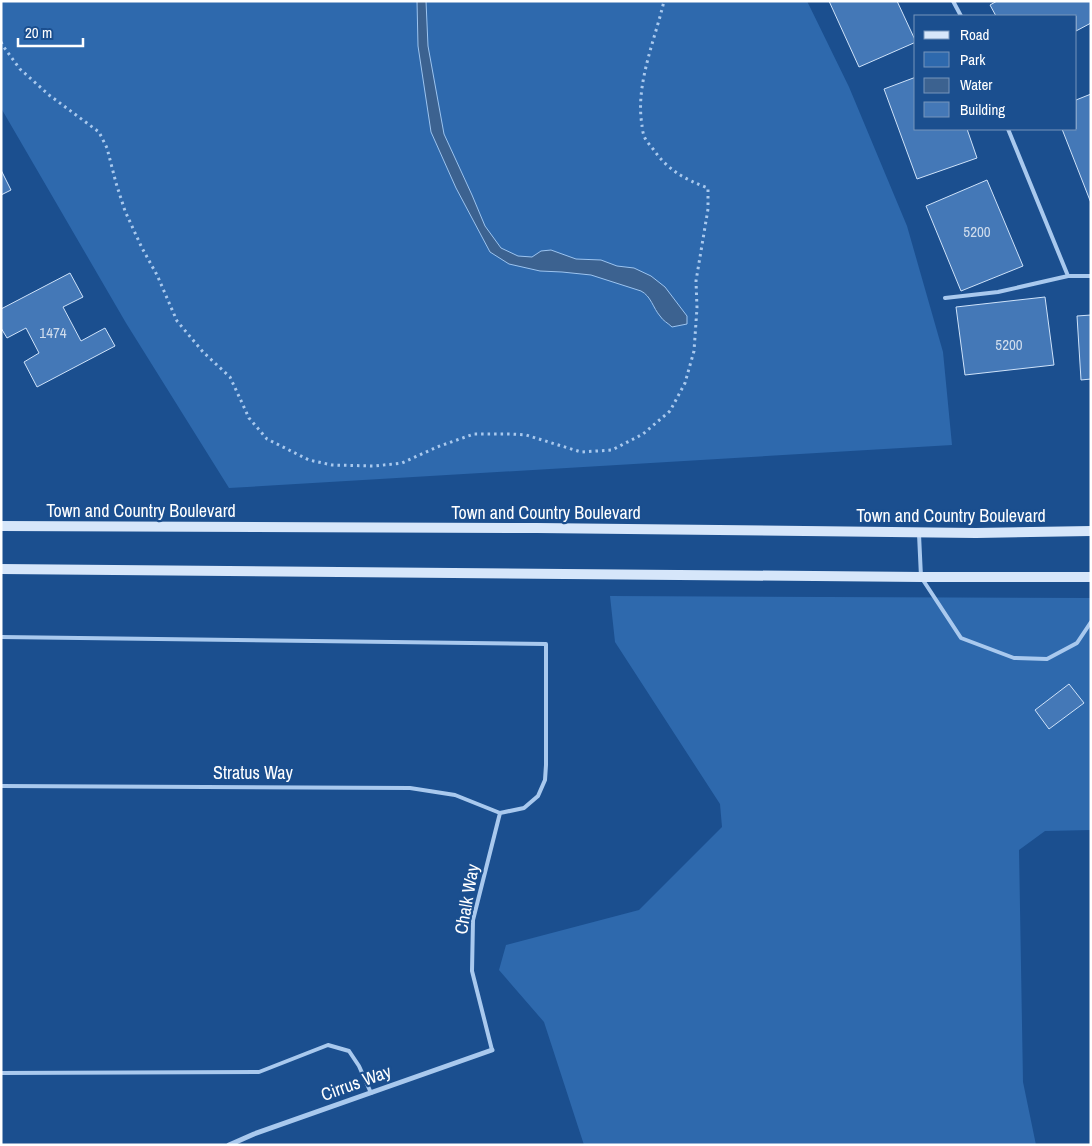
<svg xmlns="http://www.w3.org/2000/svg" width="1092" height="1146" font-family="'Archivo Narrow',sans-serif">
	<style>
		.green { fill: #2e69ad }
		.water { fill: #3c6290; stroke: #9cc4f0 }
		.building { fill: #4478b7; stroke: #cfe3fa }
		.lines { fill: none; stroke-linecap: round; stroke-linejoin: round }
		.path { stroke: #a9c9ee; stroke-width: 3; stroke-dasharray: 2.5 4; stroke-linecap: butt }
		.lane { stroke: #a9c9ee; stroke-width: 4 }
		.street { stroke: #a9c9ee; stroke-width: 5 }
		.secondary { stroke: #d6e6fa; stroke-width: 10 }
		.labels { text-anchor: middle; stroke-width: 4.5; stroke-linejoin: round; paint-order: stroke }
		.number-label { font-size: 15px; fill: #d0dded }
		.street-label { font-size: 18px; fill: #fff; stroke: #1b4f8f }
	</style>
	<rect width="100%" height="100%" fill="#1b4f8f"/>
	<path class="green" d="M 1,1 L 807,1 L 849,87 L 907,226 L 943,352 L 952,445 L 229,488 L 126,323 L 1,108 Z
		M 610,596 L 1091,598 L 1091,830 L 1045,831 L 1019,850 L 1023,1082 L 1036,1145 L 584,1145 L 544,1022 L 499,970 L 506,945 L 639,910 L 722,827 L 720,804 L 615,642 Z"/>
	<path class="water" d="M 417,1 L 426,1 L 428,46 L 444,134 L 472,195 L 485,226 L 501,248 L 518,256 L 532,257 L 541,251 L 551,250 L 576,259 L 601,260 L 617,266 L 634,268 L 651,276 L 665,287 L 687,316 L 687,324 L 672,327 C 668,323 663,321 660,316 C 653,308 651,296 641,291 L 591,275 L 562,272 L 540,271 L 509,264 L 490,252 L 456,188 L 431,132 L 418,46 Z"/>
	<path class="building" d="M 829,1 L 897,1 L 916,42 L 859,67 Z
		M 997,1 L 1091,1 L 1091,23 L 1076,31 L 1076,16 L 996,16 L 990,5 Z
		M 916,77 L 916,129 L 967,129 L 977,158 L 917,179 L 884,89 Z
		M 1091,94 L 1091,203 L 1062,129 L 1076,129 L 1076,100 Z
		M 1,170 L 11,190 L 1,195 Z
		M 987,180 L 1023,266 L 961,291 L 926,206 Z
		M 70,273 L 83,297 L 63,307 L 81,341 L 105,328 L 115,346 L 37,387 L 24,362 L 39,353 L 26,328 L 7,338 L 1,328 L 1,309 Z
		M 1045,297 L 1054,365 L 965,375 L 956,307 Z
		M 1091,315 L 1091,379 L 1081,380 L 1077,316 Z
		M 1069,684 L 1084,703 L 1049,729 L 1035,710 Z"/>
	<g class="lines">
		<path class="path" d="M 1,42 L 3,46 L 20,69 L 49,95 L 99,132 L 107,148 L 116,183 L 125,211 L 142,248 L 157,275 L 177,321 L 203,352 L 230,377 L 249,418 L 267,439 L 309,460 L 332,465 L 375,466 L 402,463 L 437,447 L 474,434 L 511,434 L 526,435 L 581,452 L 612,450 L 643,434 L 670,411 L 685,383 L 694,351 L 697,308 L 696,281 L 708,209 L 708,188 C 684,179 668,170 653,149 C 650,145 646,141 644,136 C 643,133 642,128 642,125 C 635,85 655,40 664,1"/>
		<path class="lane" d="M 953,1 L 961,16
			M 1008,129 L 1068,276 L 1091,276
			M 945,298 L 998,292 L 1068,276
			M 919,534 L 921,577 L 961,638 L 1014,658 L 1047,659 L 1077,643 L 1091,622
			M 1,637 L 546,644 L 546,765 L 545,780 L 538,796 L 524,808 L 500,813
			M 1,786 L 410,788 L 455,795 L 500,813
			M 492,1050 L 472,971 L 473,920 L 500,813
			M 1,1073 L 259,1072 L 328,1045 L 349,1051 L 359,1066 L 371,1093"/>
		<path class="street" d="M 229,1145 L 254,1134 L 492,1050"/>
		<path class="secondary" d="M 1,526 L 537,528 L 976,533 L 1091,531
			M 1,569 L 921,577 L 1091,577"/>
	</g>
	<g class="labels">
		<g class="number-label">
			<text x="977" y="237">5200</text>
			<text x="53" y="338">1474</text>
			<text x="1009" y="350">5200</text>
		</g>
		<g class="street-label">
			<text x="141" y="517">Town and Country Boulevard</text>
			<text x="546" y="519">Town and Country Boulevard</text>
			<text x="951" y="522">Town and Country Boulevard</text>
			<text x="253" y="779">Stratus Way</text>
			<text transform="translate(467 899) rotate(-80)" y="6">Chalk Way</text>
			<text transform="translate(356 1083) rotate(-20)" y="6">Cirrus Way</text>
		</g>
	</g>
	<rect width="1092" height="1146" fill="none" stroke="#ffffff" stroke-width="5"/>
	<rect x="914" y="15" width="162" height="115" fill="#1b4f8f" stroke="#7695bc"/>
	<rect x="924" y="31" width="25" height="8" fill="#d6e6fa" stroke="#7695bc"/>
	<text x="960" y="40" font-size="15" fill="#ffffff">Road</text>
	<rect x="924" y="52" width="25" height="15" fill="#2e69ad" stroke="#7695bc"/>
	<text x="960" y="65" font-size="15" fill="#ffffff">Park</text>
	<rect x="924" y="78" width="25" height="15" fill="#3c6290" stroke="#7695bc"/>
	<text x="960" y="90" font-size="15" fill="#ffffff">Water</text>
	<rect x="924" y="102" width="25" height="15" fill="#4478b7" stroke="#7695bc"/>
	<text x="960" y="115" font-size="15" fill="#ffffff">Building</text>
	<path d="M18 38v8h65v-8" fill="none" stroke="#ffffff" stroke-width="2.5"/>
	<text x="25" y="38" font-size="15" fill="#ffffff" stroke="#1b4f8f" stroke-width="4" paint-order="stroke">20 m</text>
</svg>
